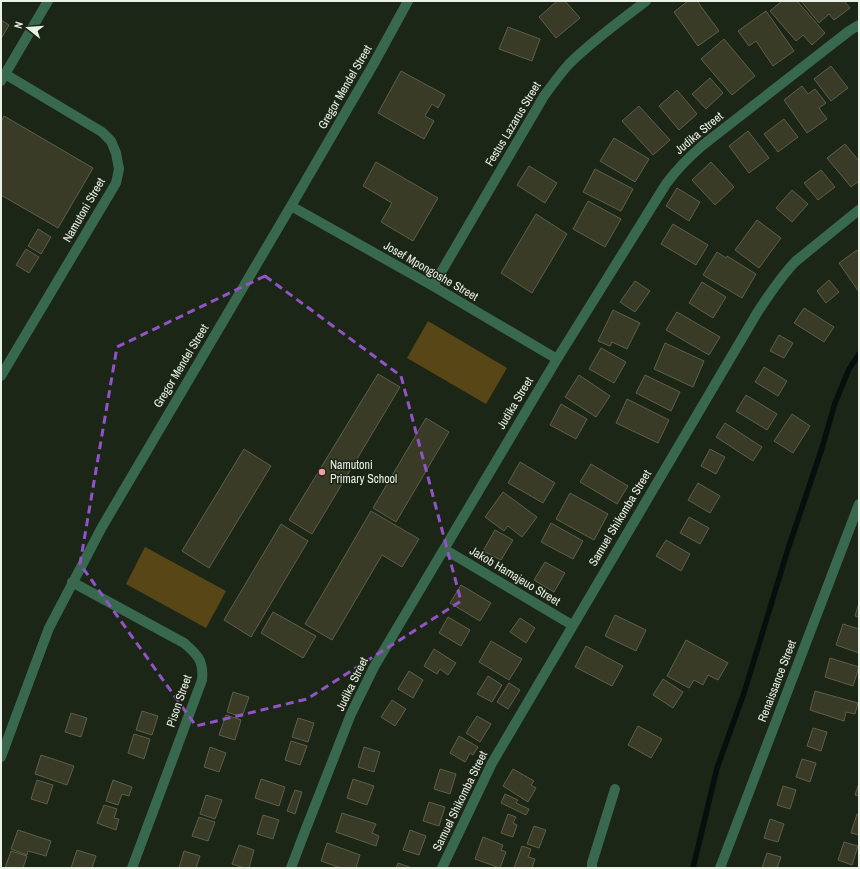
<svg xmlns="http://www.w3.org/2000/svg" width="860" height="869" font-family="'Archivo Narrow',sans-serif">
	<style>
		.green { fill: #594617 }
		.lines { fill: none; stroke-linecap: round; stroke-linejoin: round }
		.stream { stroke: #05100e; stroke-width: 5.5 }
		.building { fill: #3a3b27; stroke: #5e5f4a }
		.service { stroke: #38694f; stroke-width: 10 }
		.minor { stroke: #38694f; stroke-width: 10 }
		.marked { fill: none; stroke: #9153c7; stroke-width: 3; stroke-dasharray: 8 5; stroke-linejoin: round }
		.poi-dot { fill: #f49aa4; stroke: #1c2616; stroke-width: 1.5 }
		.labels { text-anchor: middle; stroke-width: 3; stroke-linejoin: round; paint-order: stroke }
		.street-label { font-size: 12px; fill: #eaf1e6; stroke: #1c2616 }
		.poi-label { font-size: 12px; fill: #eaf1e6; stroke: #1c2616; text-anchor: start }
	</style>
	<rect width="100%" height="100%" fill="#1c2616"/>
	<path class="green" d="M 428,321 L 507,368 L 486,404 L 407,358 Z
		M 145,547 L 226,591 L 206,628 L 126,584 Z"/>
	<g class="lines">
		<path class="stream" d="M 693,868 L 717,768 L 744,693 L 788,549 L 822,448 L 835,403 L 849,369 L 859,354"/>
	</g>
	<path class="building" d="M 557,1 L 565,1 L 580,18 L 556,38 L 539,17 Z
		M 688,1 L 697,1 L 719,31 L 698,46 L 674,12 Z
		M 782,1 L 797,1 L 825,33 L 812,45 L 803,35 L 796,41 L 770,11 Z
		M 801,1 L 844,1 L 850,8 L 834,20 L 829,14 L 819,23 Z
		M 766,11 L 794,51 L 773,66 L 756,41 L 749,46 L 738,31 Z
		M 1,20 L 9,25 L 1,39 Z
		M 508,27 L 540,39 L 532,61 L 499,49 Z
		M 724,39 L 755,76 L 732,95 L 701,59 Z
		M 831,66 L 848,88 L 831,101 L 814,79 Z
		M 401,71 L 445,95 L 438,108 L 432,104 L 425,116 L 434,121 L 424,139 L 378,113 Z
		M 710,78 L 723,93 L 706,109 L 692,94 Z
		M 802,86 L 808,94 L 815,89 L 826,103 L 819,108 L 827,119 L 807,133 L 784,100 Z
		M 677,90 L 697,114 L 679,130 L 659,106 Z
		M 639,106 L 670,140 L 653,155 L 622,121 Z
		M 4,116 L 93,168 L 58,228 L 1,195 L 1,122 Z
		M 784,119 L 798,137 L 778,152 L 764,134 Z
		M 748,131 L 769,158 L 749,173 L 729,146 Z
		M 614,138 L 649,159 L 635,182 L 600,161 Z
		M 845,144 L 859,161 L 859,181 L 851,187 L 827,158 Z
		M 376,162 L 438,198 L 413,241 L 381,222 L 392,203 L 363,186 Z
		M 711,162 L 734,187 L 715,205 L 692,180 Z
		M 529,166 L 557,183 L 545,203 L 517,185 Z
		M 595,169 L 633,189 L 621,211 L 583,192 Z
		M 821,170 L 835,187 L 818,200 L 804,183 Z
		M 677,188 L 700,202 L 689,221 L 666,206 Z
		M 792,190 L 808,204 L 792,222 L 776,208 Z
		M 588,201 L 621,219 L 605,247 L 573,229 Z
		M 536,214 L 567,234 L 532,293 L 501,273 Z
		M 757,220 L 781,238 L 759,268 L 735,250 Z
		M 673,224 L 708,245 L 696,265 L 661,244 Z
		M 38,229 L 51,237 L 41,254 L 28,246 Z
		M 26,249 L 39,257 L 29,273 L 16,265 Z
		M 857,250 L 859,253 L 859,292 L 839,263 Z
		M 717,252 L 726,258 L 727,256 L 756,274 L 742,298 L 703,275 Z
		M 829,280 L 839,292 L 826,303 L 817,291 Z
		M 635,281 L 650,291 L 635,312 L 620,302 Z
		M 702,282 L 726,297 L 713,318 L 689,303 Z
		M 804,308 L 834,327 L 824,342 L 794,323 Z
		M 613,310 L 640,323 L 627,349 L 612,342 L 610,346 L 598,341 Z
		M 677,312 L 720,337 L 709,355 L 666,330 Z
		M 779,335 L 793,343 L 784,358 L 770,351 Z
		M 665,343 L 704,361 L 693,387 L 654,369 Z
		M 601,348 L 626,362 L 614,383 L 589,369 Z
		M 764,367 L 787,381 L 778,396 L 755,382 Z
		M 378,374 L 400,387 L 312,534 L 289,520 Z
		M 579,375 L 610,396 L 596,417 L 565,397 Z
		M 645,375 L 680,392 L 671,411 L 636,393 Z
		M 746,395 L 777,414 L 767,430 L 736,411 Z
		M 627,399 L 669,420 L 658,443 L 616,423 Z
		M 561,404 L 587,419 L 576,439 L 550,425 Z
		M 792,414 L 810,426 L 793,453 L 774,441 Z
		M 426,418 L 449,432 L 396,522 L 373,508 Z
		M 725,423 L 762,447 L 753,461 L 716,437 Z
		M 244,449 L 271,466 L 209,568 L 182,551 Z
		M 710,449 L 725,457 L 716,474 L 701,466 Z
		M 520,462 L 555,483 L 543,503 L 508,483 Z
		M 591,464 L 628,486 L 617,504 L 580,482 Z
		M 698,483 L 720,496 L 710,513 L 688,500 Z
		M 503,492 L 537,517 L 522,537 L 508,526 L 504,531 L 485,517 Z
		M 570,493 L 608,514 L 594,540 L 556,519 Z
		M 371,511 L 419,539 L 402,567 L 382,555 L 332,640 L 305,624 Z
		M 689,517 L 709,528 L 700,544 L 680,533 Z
		M 551,523 L 583,541 L 573,559 L 541,542 Z
		M 281,524 L 308,541 L 251,637 L 224,620 Z
		M 495,530 L 513,540 L 501,560 L 483,551 Z
		M 666,540 L 690,554 L 681,571 L 656,556 Z
		M 545,562 L 565,573 L 554,592 L 534,580 Z
		M 461,585 L 491,603 L 480,621 L 450,603 Z
		M 859,603 L 859,617 L 855,616 Z
		M 273,612 L 316,636 L 303,658 L 261,633 Z
		M 615,615 L 646,630 L 636,651 L 605,636 Z
		M 448,617 L 470,630 L 461,646 L 439,633 Z
		M 520,618 L 535,628 L 526,643 L 510,632 Z
		M 843,624 L 859,629 L 859,653 L 836,645 Z
		M 686,640 L 728,663 L 718,680 L 708,675 L 703,685 L 694,680 L 689,688 L 667,676 Z
		M 491,641 L 522,659 L 509,680 L 479,662 Z
		M 586,646 L 623,666 L 612,686 L 575,667 Z
		M 434,649 L 456,663 L 448,675 L 440,669 L 437,674 L 424,666 Z
		M 830,658 L 859,667 L 853,686 L 825,677 Z
		M 409,671 L 423,680 L 413,698 L 398,689 Z
		M 488,676 L 502,685 L 492,702 L 477,694 Z
		M 663,679 L 683,692 L 673,708 L 653,695 Z
		M 509,683 L 520,690 L 508,709 L 497,702 Z
		M 815,691 L 858,703 L 855,714 L 846,712 L 844,721 L 810,710 Z
		M 233,692 L 249,697 L 242,717 L 227,712 Z
		M 392,700 L 406,709 L 395,726 L 381,717 Z
		M 142,711 L 158,716 L 152,735 L 136,730 Z
		M 71,713 L 87,718 L 81,737 L 65,732 Z
		M 226,715 L 241,720 L 235,740 L 219,735 Z
		M 477,716 L 491,724 L 480,742 L 466,733 Z
		M 298,718 L 314,723 L 308,742 L 292,737 Z
		M 638,726 L 662,739 L 651,758 L 628,745 Z
		M 813,728 L 827,732 L 821,751 L 807,746 Z
		M 134,734 L 150,739 L 144,759 L 128,753 Z
		M 459,736 L 478,747 L 473,755 L 470,753 L 465,762 L 450,753 Z
		M 291,741 L 307,746 L 300,765 L 285,760 Z
		M 210,747 L 226,753 L 219,772 L 204,767 Z
		M 364,747 L 380,752 L 374,772 L 358,767 Z
		M 41,755 L 74,766 L 67,785 L 35,774 Z
		M 802,759 L 816,763 L 810,782 L 796,777 Z
		M 440,769 L 456,774 L 450,794 L 434,789 Z
		M 513,769 L 534,781 L 531,785 L 536,788 L 528,802 L 503,786 Z
		M 261,779 L 285,787 L 279,806 L 255,798 Z
		M 353,779 L 374,786 L 367,805 L 347,798 Z
		M 37,780 L 53,785 L 47,804 L 31,799 Z
		M 113,780 L 132,787 L 129,796 L 122,794 L 118,805 L 106,801 Z
		M 859,783 L 859,796 L 855,795 Z
		M 783,786 L 796,790 L 790,809 L 777,805 Z
		M 295,790 L 302,792 L 295,814 L 287,811 Z
		M 505,794 L 518,800 L 516,803 L 529,809 L 526,815 L 501,803 Z
		M 206,795 L 222,800 L 215,819 L 200,814 Z
		M 429,802 L 445,807 L 439,826 L 423,821 Z
		M 104,805 L 117,809 L 114,818 L 119,819 L 116,830 L 97,823 Z
		M 342,813 L 376,824 L 372,833 L 379,836 L 376,846 L 336,832 Z
		M 508,814 L 516,817 L 513,823 L 517,825 L 513,837 L 501,833 Z
		M 857,814 L 859,815 L 859,835 L 851,833 Z
		M 263,815 L 279,820 L 273,839 L 257,834 Z
		M 199,817 L 215,822 L 208,841 L 192,836 Z
		M 770,819 L 784,824 L 778,842 L 764,838 Z
		M 534,826 L 546,830 L 539,848 L 527,844 Z
		M 18,830 L 51,841 L 46,856 L 28,851 L 27,855 L 11,849 Z
		M 410,830 L 426,836 L 419,855 L 403,850 Z
		M 483,837 L 503,845 L 501,850 L 506,852 L 500,868 L 475,859 Z
		M 844,842 L 858,846 L 852,865 L 838,860 Z
		M 327,843 L 360,855 L 356,868 L 341,868 L 321,861 Z
		M 239,845 L 254,850 L 249,868 L 245,868 L 232,864 Z
		M 522,846 L 531,849 L 528,857 L 535,859 L 532,868 L 514,868 Z
		M 77,850 L 96,856 L 92,868 L 71,868 Z
		M 11,851 L 27,856 L 23,868 L 5,868 Z
		M 184,851 L 200,856 L 196,868 L 179,868 Z
		M 767,853 L 781,857 L 777,868 L 762,868 Z
		M 398,863 L 412,868 L 396,868 Z"/>
	<g class="lines">
		<path class="service" d="M 592,868 L 592,863 L 615,789"/>
		<path class="minor" d="M 1,81 L 48,1
			M 291,206 L 433,286 L 557,359
			M 433,286 L 544,96 C 552,85 560,74 569,64 C 592,41 620,21 646,1
			M 1,376 L 116,183 L 119,169 L 116,153 L 111,141 L 102,132 L 5,74
			M 444,549 L 572,625
			M 72,582 L 184,643 C 198,655 204,661 202,680 L 132,868
			M 1,757 L 31,676 L 49,628 L 102,527 L 291,206 L 373,65 L 408,1
			M 291,868 L 305,831 L 351,714 L 374,667 L 557,359 L 666,184 C 677,169 689,157 703,145 L 849,31 L 859,25
			M 442,868 L 492,763 L 757,313 C 769,295 781,276 796,261 L 859,210
			M 720,868 L 859,504"/>
	</g>
	<path class="marked" d="M 265,276 L 401,376 L 461,601 L 307,699 L 196,726 L 80,564 L 117,347 Z"/>
	<circle class="poi-dot" cx="322" cy="472" r="4"/>
	<g class="labels">
		<g class="street-label">
			<text transform="translate(345 87) rotate(-60)" y="4">Gregor Mendel Street</text>
			<text transform="translate(513 124) rotate(-59)" y="4">Festus Lazarus Street</text>
			<text transform="translate(699 133) rotate(-40)" y="4">Judika Street</text>
			<text transform="translate(84 210) rotate(-60)" y="4">Namutoni Street</text>
			<text transform="translate(431 271) rotate(30)" y="4">Josef Mpongoshe Street</text>
			<text transform="translate(181 366) rotate(-59)" y="4">Gregor Mendel Street</text>
			<text transform="translate(515 403) rotate(-59)" y="4">Judika Street</text>
			<text transform="translate(620 518) rotate(-59)" y="4">Samuel Shikomba Street</text>
			<text transform="translate(515 576) rotate(31)" y="4">Jakob Hamajeuo Street</text>
			<text transform="translate(777 681) rotate(-69)" y="4">Renaissance Street</text>
			<text transform="translate(352 684) rotate(-64)" y="4">Judika Street</text>
			<text transform="translate(179 701) rotate(-71)" y="4">Pison Street</text>
			<text transform="translate(460 801) rotate(-64)" y="4">Samuel Shikomba Street</text>
		</g>
		<g class="poi-label">
			<text x="330" y="469">Namutoni<tspan x="330" dy="14">Primary School</tspan></text>
		</g>
	</g>
	<rect width="860" height="869" fill="none" stroke="#eaf1e6" stroke-width="4"/>
	<g transform="translate(28 28) rotate(287)" stroke="#1c2616" stroke-width="3" paint-order="stroke">
	<path d="M0-3L7 15L0 10L-7 15Z" fill="#eaf1e6"/>
	<text y="-6" font-size="11" font-weight="bold" text-anchor="middle" fill="#eaf1e6">N</text>
	</g>
</svg>
